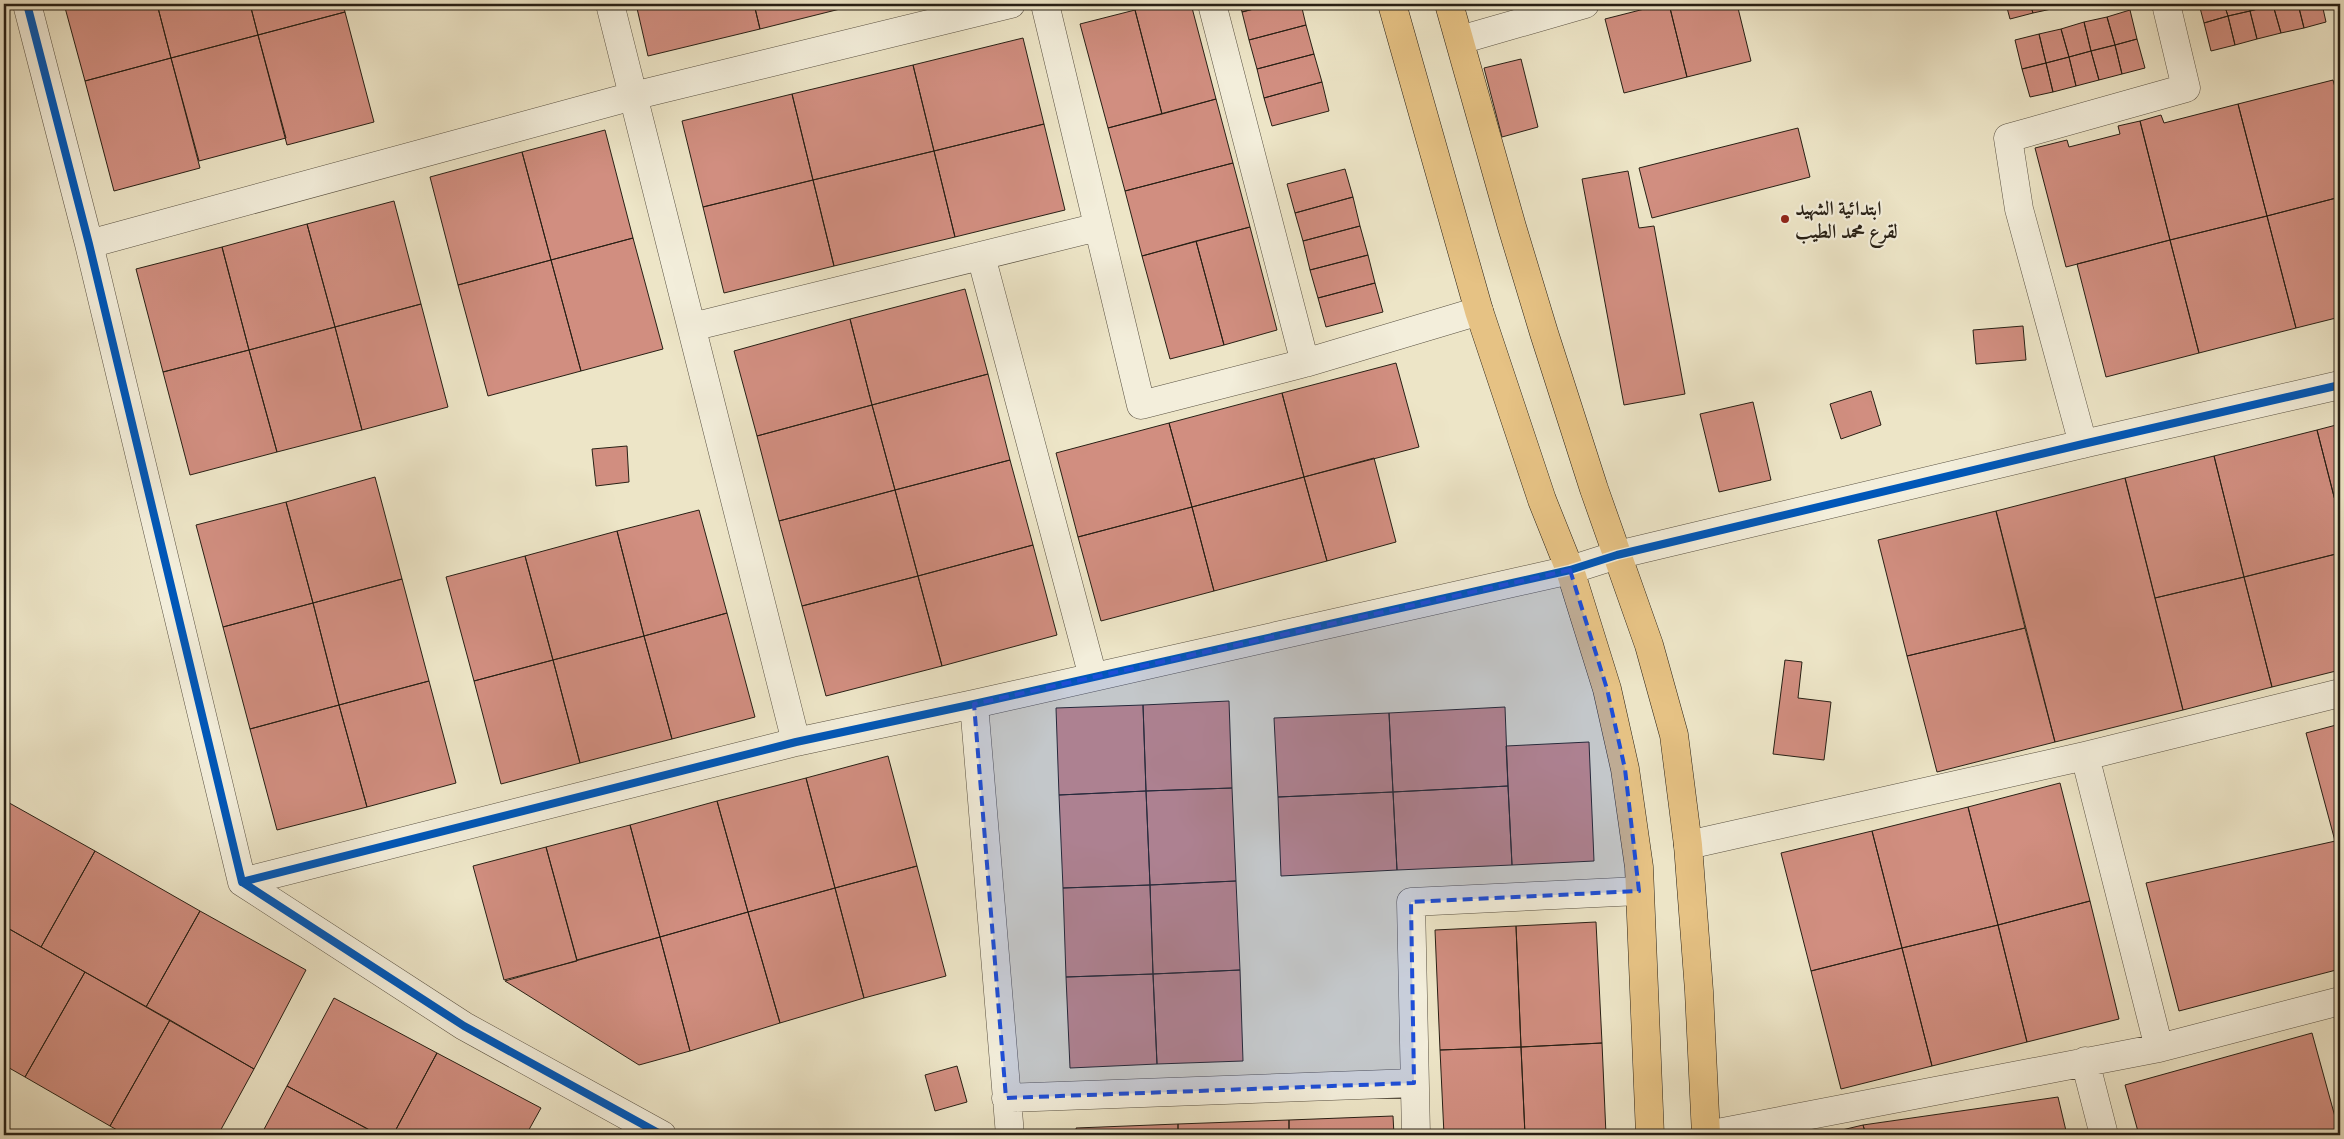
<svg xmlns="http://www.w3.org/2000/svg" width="2344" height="1139" font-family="'IM FELL DW Pica',Amiri,serif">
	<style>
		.building { fill: #d18e80; stroke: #282015 }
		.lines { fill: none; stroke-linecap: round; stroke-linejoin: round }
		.minor-casing { stroke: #595142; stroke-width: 29 }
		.major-casing { stroke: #282015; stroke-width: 29 }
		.minor { stroke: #f3eedb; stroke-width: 28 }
		.major { stroke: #e6c284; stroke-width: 28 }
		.cycleway-casing { stroke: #f3eedb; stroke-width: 11 }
		.cycleway { stroke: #0057b8; stroke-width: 8 }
		.marked { fill: #1d4ed8; fill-opacity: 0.2; stroke: #1d4ed8; stroke-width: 4; stroke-dasharray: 10 6; stroke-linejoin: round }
		.poi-dot { fill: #8f2418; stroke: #f3eedb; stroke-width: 2 }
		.labels { text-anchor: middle; stroke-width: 4.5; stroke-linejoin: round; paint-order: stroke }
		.poi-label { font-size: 20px; font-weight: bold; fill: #282015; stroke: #f3eedb; text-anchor: start }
	</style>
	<rect width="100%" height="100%" fill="#ede5c7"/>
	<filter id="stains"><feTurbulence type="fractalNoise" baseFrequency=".004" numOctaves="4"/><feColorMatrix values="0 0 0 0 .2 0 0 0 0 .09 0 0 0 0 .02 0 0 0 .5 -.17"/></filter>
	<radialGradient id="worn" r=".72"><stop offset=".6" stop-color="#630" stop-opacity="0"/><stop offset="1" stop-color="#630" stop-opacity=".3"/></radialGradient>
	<path class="building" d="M 64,4 L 157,4 L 171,58 L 85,81 Z
		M 157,4 L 250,4 L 258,35 L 171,58 Z
		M 250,4 L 343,4 L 345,12 L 258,35 Z
		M 636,4 L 754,4 L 760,29 L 648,56 Z
		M 754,4 L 855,4 L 856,5 L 760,29 Z
		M 1157,4 L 1191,4 L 1216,99 L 1162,114 L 1135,10 Z
		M 1240,4 L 1273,4 L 1242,12 Z
		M 1273,4 L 1301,4 L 1306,25 L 1249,40 L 1242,12 Z
		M 1664,4 L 1669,4 L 1687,77 L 1624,93 L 1605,19 Z
		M 1669,4 L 1737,4 L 1751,61 L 1687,77 Z
		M 2006,4 L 2030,4 L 2033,13 L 2010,19 Z
		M 2030,4 L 2055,4 L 2056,8 L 2033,13 Z
		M 2055,4 L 2071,4 L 2056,8 Z
		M 2199,4 L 2224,4 L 2228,16 L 2204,23 Z
		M 2224,4 L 2249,4 L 2250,11 L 2228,16 Z
		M 2249,4 L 2273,4 L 2273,5 L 2250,11 Z
		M 2277,4 L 2298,4 L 2304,28 L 2281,33 L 2273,5 Z
		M 2298,4 L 2322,4 L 2326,22 L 2304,28 Z
		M 2273,5 L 2281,33 L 2257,39 L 2250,11 Z
		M 1135,10 L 1162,114 L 1108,128 L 1080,24 Z
		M 2130,10 L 2137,39 L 2115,45 L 2107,17 Z
		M 2250,11 L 2257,39 L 2235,45 L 2228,16 Z
		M 345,12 L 374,122 L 287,145 L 258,35 Z
		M 2228,16 L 2235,45 L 2211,51 L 2204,23 Z
		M 2107,17 L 2115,45 L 2091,51 L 2084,22 Z
		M 2084,22 L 2091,51 L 2069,57 L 2061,29 Z
		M 1306,25 L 1314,54 L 1257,69 L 1249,40 Z
		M 2061,29 L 2069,57 L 2046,63 L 2039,34 Z
		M 2039,34 L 2046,63 L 2022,69 L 2015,40 Z
		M 258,35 L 286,138 L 199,161 L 171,58 Z
		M 1023,38 L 1044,124 L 934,151 L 913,65 Z
		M 2137,39 L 2145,68 L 2122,74 L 2115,45 Z
		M 2115,45 L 2122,74 L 2099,80 L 2091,51 Z
		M 2091,51 L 2099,80 L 2076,86 L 2069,57 Z
		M 1314,54 L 1322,82 L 1264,98 L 1257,69 Z
		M 2069,57 L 2076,86 L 2053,92 L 2046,63 Z
		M 171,58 L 200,168 L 114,191 L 85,81 Z
		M 1521,59 L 1538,127 L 1502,137 L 1484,68 Z
		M 2046,63 L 2053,92 L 2030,97 L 2022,69 Z
		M 913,65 L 934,151 L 813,180 L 792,94 Z
		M 2333,80 L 2340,106 L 2340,197 L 2267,216 L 2238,104 Z
		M 1322,82 L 1329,111 L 1272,126 L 1264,98 Z
		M 792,94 L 813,180 L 703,207 L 682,121 Z
		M 1216,99 L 1233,163 L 1125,191 L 1108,128 Z
		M 2238,104 L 2267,216 L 2170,240 L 2140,121 L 2161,115 L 2164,123 Z
		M 2140,121 L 2170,240 L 2066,267 L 2035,148 L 2067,140 L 2069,147 L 2120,134 L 2118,126 Z
		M 1044,124 L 1065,210 L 955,237 L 934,151 Z
		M 1798,128 L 1810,177 L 1652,218 L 1639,168 Z
		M 605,130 L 633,238 L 551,260 L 522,152 Z
		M 934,151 L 955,237 L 834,266 L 813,180 Z
		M 522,152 L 551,260 L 458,285 L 430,177 Z
		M 1233,163 L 1250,227 L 1142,256 L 1125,191 Z
		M 1345,169 L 1353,197 L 1295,213 L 1287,184 Z
		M 1628,171 L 1639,228 L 1654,226 L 1685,394 L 1624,405 L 1582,179 Z
		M 813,180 L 834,266 L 724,293 L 703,207 Z
		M 1353,197 L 1360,226 L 1303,241 L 1295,213 Z
		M 2340,197 L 2340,317 L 2296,328 L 2267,216 Z
		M 394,201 L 421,304 L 335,327 L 307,224 Z
		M 2267,216 L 2296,328 L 2199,353 L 2170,240 Z
		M 307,224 L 335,327 L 249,350 L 222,247 Z
		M 1360,226 L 1368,255 L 1310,270 L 1303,241 Z
		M 1250,227 L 1277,330 L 1224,345 L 1196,241 Z
		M 633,238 L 663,349 L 581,371 L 551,260 Z
		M 2170,240 L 2199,353 L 2106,377 L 2077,264 Z
		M 1196,241 L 1224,345 L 1170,359 L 1142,256 Z
		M 222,247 L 249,350 L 163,372 L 136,269 Z
		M 1368,255 L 1375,283 L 1318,298 L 1310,270 Z
		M 551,260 L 581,371 L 488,396 L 458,285 Z
		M 1375,283 L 1383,312 L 1326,327 L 1318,298 Z
		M 965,289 L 988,374 L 872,405 L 850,319 Z
		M 421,304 L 448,407 L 362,430 L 335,327 Z
		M 850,319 L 872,405 L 757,436 L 734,351 Z
		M 2023,326 L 2026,360 L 1976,364 L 1973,330 Z
		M 335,327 L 362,430 L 277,452 L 249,350 Z
		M 249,350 L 277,452 L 190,475 L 163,372 Z
		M 1396,363 L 1419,447 L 1304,477 L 1282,393 Z
		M 988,374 L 1010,460 L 895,490 L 872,405 Z
		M 1871,391 L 1881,425 L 1841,439 L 1830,404 Z
		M 1282,393 L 1304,477 L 1192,507 L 1169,423 Z
		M 1753,402 L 1771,480 L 1719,492 L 1700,414 Z
		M 872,405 L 895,490 L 779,521 L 757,436 Z
		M 1169,423 L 1192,507 L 1078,537 L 1056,453 Z
		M 2340,424 L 2340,520 L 2317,430 Z
		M 2317,430 L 2340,520 L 2340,553 L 2244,577 L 2214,456 Z
		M 627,446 L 629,482 L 596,486 L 592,449 Z
		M 2214,456 L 2244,577 L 2155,598 L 2125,478 Z
		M 1374,458 L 1396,542 L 1327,561 L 1304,477 Z
		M 1010,460 L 1033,545 L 918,576 L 895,490 Z
		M 375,477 L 402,579 L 313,603 L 286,502 Z
		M 1304,477 L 1327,561 L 1214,591 L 1192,507 Z
		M 2125,478 L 2183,710 L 2055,742 L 1996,511 Z
		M 895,490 L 918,576 L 802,606 L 779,521 Z
		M 286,502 L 313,603 L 223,627 L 196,525 Z
		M 1192,507 L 1214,591 L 1101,621 L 1078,537 Z
		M 699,510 L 727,613 L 644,636 L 617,531 Z
		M 1996,511 L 2025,628 L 1907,656 L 1878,540 Z
		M 617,531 L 644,636 L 553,660 L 525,556 Z
		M 1033,545 L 1057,635 L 942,666 L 918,576 Z
		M 2340,553 L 2340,670 L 2272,687 L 2244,577 Z
		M 525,556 L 553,660 L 474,681 L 446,577 Z
		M 918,576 L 942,666 L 826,696 L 802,606 Z
		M 2244,577 L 2272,687 L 2183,710 L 2155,598 Z
		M 402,579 L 429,681 L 339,705 L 313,603 Z
		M 313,603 L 339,705 L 250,729 L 223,627 Z
		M 727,613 L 755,717 L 672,739 L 644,636 Z
		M 2025,628 L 2055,742 L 1937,772 L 1907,656 Z
		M 644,636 L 672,739 L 580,763 L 553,660 Z
		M 553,660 L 580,763 L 501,784 L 474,681 Z
		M 1785,660 L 1802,662 L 1798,698 L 1831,702 L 1824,760 L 1773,754 Z
		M 429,681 L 456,783 L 367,807 L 339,705 Z
		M 1229,701 L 1232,788 L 1146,791 L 1143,705 Z
		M 339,705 L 367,807 L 277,830 L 250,729 Z
		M 1143,705 L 1146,791 L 1059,795 L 1056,708 Z
		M 1505,707 L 1508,786 L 1393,792 L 1389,713 Z
		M 1389,713 L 1393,792 L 1278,797 L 1274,718 Z
		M 2340,724 L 2340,840 L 2335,841 L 2306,733 Z
		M 1589,742 L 1594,861 L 1512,865 L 1506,746 Z
		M 888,756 L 917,866 L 835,888 L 806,778 Z
		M 806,778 L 835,888 L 748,912 L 717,801 Z
		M 2060,783 L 2090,901 L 1998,925 L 1968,807 Z
		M 1508,786 L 1512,865 L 1397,870 L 1393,792 Z
		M 1232,788 L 1236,881 L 1150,885 L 1146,791 Z
		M 1146,791 L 1150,885 L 1063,888 L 1059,795 Z
		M 1393,792 L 1397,870 L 1281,876 L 1278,797 Z
		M 4,800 L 95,851 L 41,947 L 4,926 Z
		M 717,801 L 748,912 L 660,937 L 630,825 Z
		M 1968,807 L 1998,925 L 1902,948 L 1872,831 Z
		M 630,825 L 660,937 L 577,960 L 546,847 Z
		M 1872,831 L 1902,948 L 1811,971 L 1781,853 Z
		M 2340,840 L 2340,969 L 2179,1011 L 2146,883 Z
		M 546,847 L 577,961 L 504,980 L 473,866 Z
		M 95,851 L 200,911 L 146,1007 L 41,947 Z
		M 917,866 L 946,976 L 864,998 L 835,888 Z
		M 1236,881 L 1240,970 L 1153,974 L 1150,885 Z
		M 1150,885 L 1153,974 L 1066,977 L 1063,888 Z
		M 835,888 L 864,998 L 780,1023 L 748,912 Z
		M 2090,901 L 2119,1019 L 2027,1042 L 1998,925 Z
		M 200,911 L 306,970 L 254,1069 L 146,1007 Z
		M 748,912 L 780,1023 L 690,1051 L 660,937 Z
		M 1596,922 L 1602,1043 L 1521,1047 L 1516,926 Z
		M 1998,925 L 2027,1042 L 1932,1066 L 1902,948 Z
		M 4,926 L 85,972 L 25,1077 L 4,1065 Z
		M 1516,926 L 1521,1047 L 1440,1050 L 1435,930 Z
		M 660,937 L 690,1051 L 639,1065 L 505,981 Z
		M 1902,948 L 1932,1066 L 1841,1089 L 1811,971 Z
		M 1240,970 L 1243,1061 L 1157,1064 L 1153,974 Z
		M 85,972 L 170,1020 L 110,1126 L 25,1077 Z
		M 1153,974 L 1157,1064 L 1070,1068 L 1066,977 Z
		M 334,998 L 437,1053 L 393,1135 L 379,1135 L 287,1086 Z
		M 170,1020 L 254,1069 L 218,1135 L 126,1135 L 110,1126 Z
		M 2312,1033 L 2340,1135 L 2139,1135 L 2125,1085 Z
		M 1602,1043 L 1606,1135 L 1525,1135 L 1521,1047 Z
		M 1521,1047 L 1525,1135 L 1444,1135 L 1440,1050 Z
		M 437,1053 L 541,1108 L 526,1135 L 393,1135 Z
		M 957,1066 L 967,1102 L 935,1111 L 925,1075 Z
		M 287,1086 L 379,1135 L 261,1135 Z
		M 2058,1097 L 2067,1135 L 1866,1135 L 1863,1125 Z
		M 1393,1116 L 1394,1135 L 1289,1135 L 1289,1120 Z
		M 1289,1120 L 1289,1135 L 1178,1135 L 1178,1124 Z
		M 1178,1124 L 1178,1135 L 1077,1135 L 1076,1128 Z
		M 1863,1125 L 1866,1135 L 1821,1135 Z
		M 584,1131 L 593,1135 L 582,1135 Z"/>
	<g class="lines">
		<g class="minor-casing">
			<path id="minor" d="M 27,4 L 89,244 L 242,882 L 464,1026 L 662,1135
				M 610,4 L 796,742
				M 1045,4 L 1141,405 L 1305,363 L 1479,311
				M 1212,4 L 1305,363
				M 1460,40 L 1585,4
				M 89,244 L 633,96 L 1011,4
				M 981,256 L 1093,677
				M 692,327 L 1098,227
				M 2083,444 L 2019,209 L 2008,138 L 2186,88 L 2166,4
				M 974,704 L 1010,1135
				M 2085,756 L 2159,1048
				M 1688,845 L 2085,756 L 2340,693
				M 242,882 L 796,742 L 974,704 L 1570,570 L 1617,555 L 2083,444 L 2340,385
				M 2085,1061 L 2104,1135
				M 1006,1098 L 1414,1083
				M 1416,1135 L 1411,902 L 1639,891
				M 1707,1135 L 2159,1048 L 2340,1001"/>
		</g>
		<g class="major-casing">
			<path id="major" d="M 1392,4 L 1479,311 L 1542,500 L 1570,570 L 1607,689 L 1625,769 L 1639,867 L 1650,1135
				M 1449,4 L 1512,227 L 1544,333 L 1594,489 L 1649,645 L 1674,735 L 1688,845 L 1699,991 L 1706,1135"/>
		</g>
		<use href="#minor" class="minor"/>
		<use href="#major" class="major"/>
		<g class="cycleway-casing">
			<path id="cycleway" d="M 27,4 L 89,244 L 242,882 L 464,1026 L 662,1135
				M 242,882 L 796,742 L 974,704 L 1570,570 L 1617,555 L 2083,444 L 2340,385"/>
		</g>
		<use href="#cycleway" class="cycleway"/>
	</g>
	<path class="marked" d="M 1570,570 L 1607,689 L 1625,769 L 1639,891 L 1411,902 L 1414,1083 L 1006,1098 L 974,704 Z"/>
	<circle class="poi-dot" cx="1785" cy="219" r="5"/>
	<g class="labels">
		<g class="poi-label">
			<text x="1795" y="215">ابتدائية الشهيد<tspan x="1795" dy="23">لقرع محمد الطيب</tspan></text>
		</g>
	</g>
	<rect width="2344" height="1139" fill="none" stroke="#ede5c7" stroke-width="20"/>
	<rect x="5" y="5" width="2334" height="1129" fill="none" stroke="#282015" stroke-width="2.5"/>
	<rect x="10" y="10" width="2324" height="1119" fill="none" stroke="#282015"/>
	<rect width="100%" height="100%" filter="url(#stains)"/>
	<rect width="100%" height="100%" fill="url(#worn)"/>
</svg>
